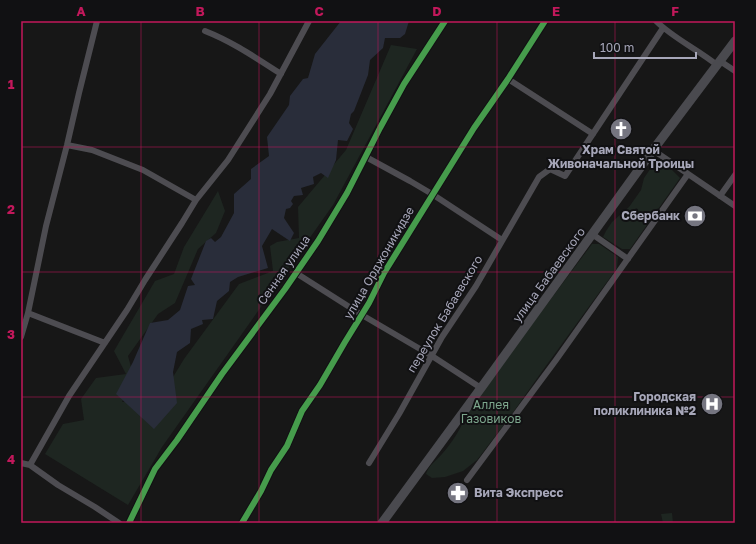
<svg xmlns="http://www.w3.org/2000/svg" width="756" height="544" font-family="'Golos Text',sans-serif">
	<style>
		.green { fill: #1e2621 }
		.water { fill: #292d3a }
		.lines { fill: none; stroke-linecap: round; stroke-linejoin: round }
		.street { stroke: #4d4c51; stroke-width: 6 }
		.secondary { stroke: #4a4a4f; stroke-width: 9 }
		.cycleway-casing { stroke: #111113; stroke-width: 8 }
		.cycleway { stroke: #469c4c; stroke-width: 6 }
		.grid { fill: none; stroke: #c2185b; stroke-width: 1; stroke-opacity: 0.55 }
		.labels { text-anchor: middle; stroke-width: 4; stroke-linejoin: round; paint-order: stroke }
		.poi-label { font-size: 12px; font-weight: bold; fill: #a7a7b9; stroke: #111113; text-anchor: end }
		.street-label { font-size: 12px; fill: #a7a7b9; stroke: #111113 }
		.park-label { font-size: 12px; fill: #7ca58c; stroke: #111113 }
		.neatline { fill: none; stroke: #c2185b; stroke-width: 1.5 }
		.grid-label { font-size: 13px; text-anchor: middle; font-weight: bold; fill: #c2185b }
	</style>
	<rect width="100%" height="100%" fill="#171717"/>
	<path class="green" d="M 391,45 L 417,49 L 333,205 L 162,447 L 128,505 L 45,454 L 63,424 L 84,420 L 81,399 L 96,378 L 126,374 L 114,351 L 155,281 L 174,274 L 184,247 L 218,191 L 225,211 L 216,233 L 198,249 L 175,303 L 158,314 L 128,356 L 134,378 L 122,402 L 159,400 L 184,359 L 239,284 L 273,271 L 270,246 L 277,242 L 299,238 L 298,207 L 346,150 Z
		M 659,164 L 672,170 L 680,178 L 630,249 L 622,249 L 603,237 L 606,231 L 612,222 L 629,207 L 641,190 L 644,178 L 653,165 Z
		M 592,244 L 599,244 L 618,257 L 617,268 L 543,370 L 509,418 L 477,460 L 463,471 L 445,477 L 432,478 L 426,474 C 429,465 436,461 442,454 C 452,443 461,428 467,414 L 535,320 Z
		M 672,513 L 673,523 L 663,523 L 661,514 Z"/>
	<path class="water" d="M 341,21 L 409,21 L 405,34 L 400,38 L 385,38 L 383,48 L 370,60 L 368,75 L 354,111 L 351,114 L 349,123 L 353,129 L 347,141 L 338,140 L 336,160 L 328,178 L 321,173 L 313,177 L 314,184 L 301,188 L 303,195 L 294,196 L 291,201 L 293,204 L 290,208 L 286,209 L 284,218 L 294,233 L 290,241 L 272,229 L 262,246 L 268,268 L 238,277 L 230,282 L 229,291 L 217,301 L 213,319 L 202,320 L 203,324 L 191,329 L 190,343 L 177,352 L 173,372 L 177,403 L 154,429 L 116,394 L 133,362 L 150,323 L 168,320 L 180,310 L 188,286 L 195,285 L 191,279 L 206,241 L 211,238 L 215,242 L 221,237 L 234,213 L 234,194 L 251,179 L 251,169 L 269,156 L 267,137 L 289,105 L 290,96 L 303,79 L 308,78 L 315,54 Z"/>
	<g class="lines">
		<path class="street" d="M 656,21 C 673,38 697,49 717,65
			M 205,31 C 233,42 256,58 281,74
			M 720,61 L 735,71
			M 508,79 L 593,134
			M 67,145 L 92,150 L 143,170 L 196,200
			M 653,150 L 735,206
			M 366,157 L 410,181 L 432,194 L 502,240
			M 720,196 L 735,175
			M 592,234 L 628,259
			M 296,273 L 362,315 L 432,356 L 481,388
			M 28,313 L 105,343
			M 21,337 L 28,313 L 46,226 L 67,145 L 79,93 L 97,21
			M 21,463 L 30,465 L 58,485 L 95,507 L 119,523
			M 369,463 L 399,414 L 442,337 L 476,286 L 539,177 L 550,169 L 565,176 L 663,28
			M 30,465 L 69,396 L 127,310 L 145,280 L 182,223 L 196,200 L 228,160 L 270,94 L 309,21
			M 467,480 L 556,360 L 688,174
			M 129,523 L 155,469 L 177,440 L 222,374 L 285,289 L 318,241 L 347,193 L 380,128 L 404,84 L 445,21
			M 242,523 L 261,491 L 271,470 L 287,446 L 302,411 L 320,385 L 345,342 L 369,303 L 384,273 L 474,128 L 508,79 L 545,21"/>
		<path class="secondary" d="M 382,523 L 481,388 L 653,150 L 735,41"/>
		<g class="cycleway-casing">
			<path id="cycleway" d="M 129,523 L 155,469 L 177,440 L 222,374 L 285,289 L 318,241 L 347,193 L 380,128 L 404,84 L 445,21
				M 242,523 L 261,491 L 271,470 L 287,446 L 302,411 L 320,385 L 345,342 L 369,303 L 384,273 L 474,128 L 508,79 L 545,21"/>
		</g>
		<use href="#cycleway" class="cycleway"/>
	</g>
	<path class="grid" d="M 141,21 L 141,523M 259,21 L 259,523M 378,21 L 378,523M 497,21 L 497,523M 615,21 L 615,523M 21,147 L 735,147M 21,272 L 735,272M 21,397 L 735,397"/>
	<defs>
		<g id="church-disc" transform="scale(1.15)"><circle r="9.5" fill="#757580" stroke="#111113"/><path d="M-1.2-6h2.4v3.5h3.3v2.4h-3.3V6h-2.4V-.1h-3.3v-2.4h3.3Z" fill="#fff"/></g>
		<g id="bank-disc" transform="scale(1.15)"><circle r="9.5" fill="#757580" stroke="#111113"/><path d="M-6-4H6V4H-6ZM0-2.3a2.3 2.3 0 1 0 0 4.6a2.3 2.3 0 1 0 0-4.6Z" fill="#fff"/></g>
		<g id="hospital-disc" transform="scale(1.15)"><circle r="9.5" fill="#757580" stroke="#111113"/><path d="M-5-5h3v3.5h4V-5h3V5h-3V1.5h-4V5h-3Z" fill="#fff"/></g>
		<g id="pharmacy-disc" transform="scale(1.15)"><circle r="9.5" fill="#757580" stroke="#111113"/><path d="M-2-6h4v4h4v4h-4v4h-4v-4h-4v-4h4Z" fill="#fff"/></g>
	</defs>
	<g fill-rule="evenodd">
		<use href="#church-disc" x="621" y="129"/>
		<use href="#bank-disc" x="695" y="216"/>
		<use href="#hospital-disc" x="712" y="404"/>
		<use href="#pharmacy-disc" x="458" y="493"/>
	</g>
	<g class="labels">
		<g class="poi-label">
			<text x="621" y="154" text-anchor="middle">Храм Святой<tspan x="621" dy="14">Живоначальной Троицы</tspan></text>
			<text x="680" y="220">Сбербанк</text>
			<text x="696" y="401">Городская<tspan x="696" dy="14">поликлиника №2</tspan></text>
			<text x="474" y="497" text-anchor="start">Вита Экспресс</text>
		</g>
		<g class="street-label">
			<text transform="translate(379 263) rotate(-60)" y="4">улица Орджоникидзе</text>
			<text transform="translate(284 270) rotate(-55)" y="4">Сенная улица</text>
			<text transform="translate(549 275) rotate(-54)" y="4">улица Бабаевского</text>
			<text transform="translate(445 314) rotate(-59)" y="4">переулок Бабаевского</text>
		</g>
		<g class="park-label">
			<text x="491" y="409">Аллея<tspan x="491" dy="14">Газовиков</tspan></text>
		</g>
	</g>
	<rect width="756" height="544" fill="none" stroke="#111113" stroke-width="44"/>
	<path d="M594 52v6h102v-6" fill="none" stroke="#a7a7b9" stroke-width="2"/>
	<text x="600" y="52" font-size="12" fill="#a7a7b9" stroke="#111113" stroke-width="3" paint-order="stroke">100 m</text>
	<rect x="22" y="22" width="712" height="500" class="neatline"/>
	<g class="grid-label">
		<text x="81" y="16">A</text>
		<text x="200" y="16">B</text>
		<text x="319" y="16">C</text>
		<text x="437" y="16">D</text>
		<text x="556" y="16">E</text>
		<text x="675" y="16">F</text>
		<text x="11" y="89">1</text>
		<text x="11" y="214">2</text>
		<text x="11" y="339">3</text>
		<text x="11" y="464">4</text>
	</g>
</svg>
